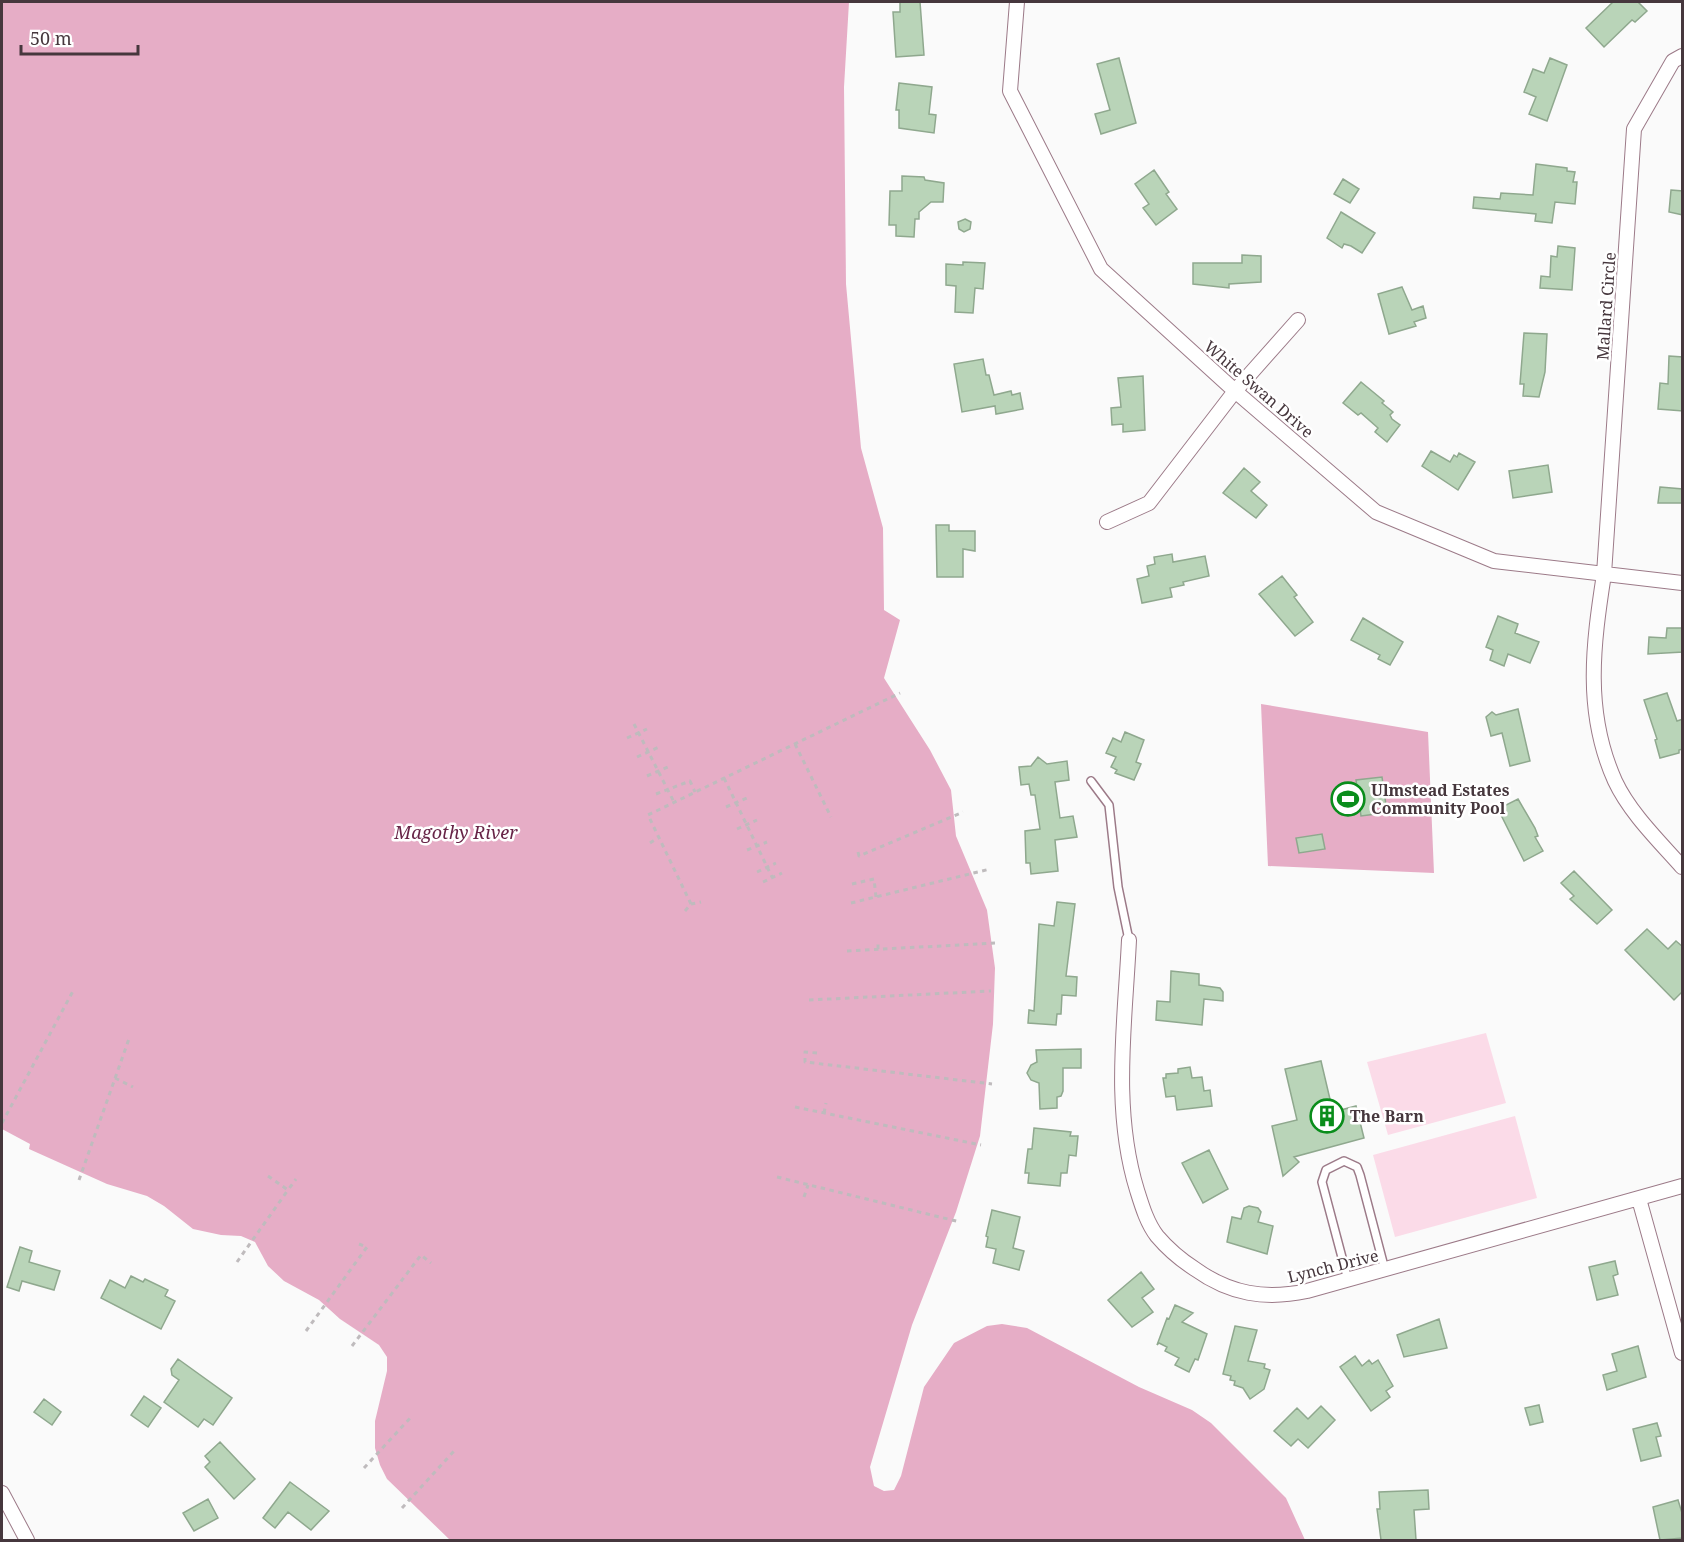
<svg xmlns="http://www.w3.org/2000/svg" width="1684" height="1542" font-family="'Noto Serif',serif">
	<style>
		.green { fill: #fbdbe8 }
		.water { fill: #e6adc6 }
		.building { fill: #b9d4b8; stroke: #8fa88e; stroke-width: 1.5 }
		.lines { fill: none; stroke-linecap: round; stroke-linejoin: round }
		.service-casing { stroke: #9c7a88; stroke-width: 10 }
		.minor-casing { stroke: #9c7a88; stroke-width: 16 }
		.path { stroke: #bfbbbd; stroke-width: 3; stroke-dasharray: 4.5 4.5; stroke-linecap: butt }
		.service { stroke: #fff; stroke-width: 7 }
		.minor { stroke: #fff; stroke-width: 14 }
		.labels { text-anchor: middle; stroke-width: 5; stroke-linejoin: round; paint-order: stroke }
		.street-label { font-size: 16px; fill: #46373d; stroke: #fff }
		.poi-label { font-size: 16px; font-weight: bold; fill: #46373d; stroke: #fff; text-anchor: start }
		.water-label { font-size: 18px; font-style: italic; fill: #672447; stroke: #fff }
	</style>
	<rect width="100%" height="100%" fill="#fafafa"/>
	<path class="green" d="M 1486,1033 L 1506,1103 L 1388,1135 L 1367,1062 Z
		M 1515,1116 L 1537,1198 L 1395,1237 L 1373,1155 Z"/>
	<path class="water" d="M 2,2 L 849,2 L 844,87 L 846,284 L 861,448 L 883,528 L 884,610 L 900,620 L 884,678 L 930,750 L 951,790 L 956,836 L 987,910 L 995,968 L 993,1024 L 980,1136 L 956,1212 L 912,1325 L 870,1467 L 874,1486 L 884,1491 L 894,1490 L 901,1476 L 924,1387 L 954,1343 L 987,1326 L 1002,1324 L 1027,1328 L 1139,1387 L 1192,1410 L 1211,1423 L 1286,1498 L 1305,1540 L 450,1540 L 387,1479 L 380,1465 L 375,1448 L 375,1421 L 387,1371 L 387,1357 L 379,1345 L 340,1319 L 319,1300 L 284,1281 L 268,1266 L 255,1242 L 241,1236 L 221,1235 L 193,1229 L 164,1206 L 147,1196 L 107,1184 L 29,1149 L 30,1144 L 2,1129 Z
		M 1261,704 L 1428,732 L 1434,873 L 1268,866 Z"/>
	<path class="building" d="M 900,2 L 920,2 L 924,55 L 896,57 L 893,12 L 900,12 Z
		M 1613,2 L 1638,2 L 1647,11 L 1635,22 L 1632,20 L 1604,47 L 1586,28 Z
		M 1119,58 L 1136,123 L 1101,134 L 1095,114 L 1110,110 L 1097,64 Z
		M 1550,58 L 1567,65 L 1547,121 L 1529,114 L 1536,97 L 1524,92 L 1533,69 L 1544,73 Z
		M 899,83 L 932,87 L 929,114 L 936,115 L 934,133 L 899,128 L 899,110 L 896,110 Z
		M 1536,164 L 1567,168 L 1567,171 L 1575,172 L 1573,182 L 1577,182 L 1575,204 L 1555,202 L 1552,223 L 1535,221 L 1536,214 L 1473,208 L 1474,197 L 1500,199 L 1501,193 L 1533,195 Z
		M 1154,170 L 1169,192 L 1166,194 L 1177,209 L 1156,225 L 1143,208 L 1149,204 L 1135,184 Z
		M 902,176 L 924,177 L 925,180 L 944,183 L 943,202 L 931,202 L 919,212 L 919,219 L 915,219 L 914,237 L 896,236 L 896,225 L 889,225 L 890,191 L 902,191 Z
		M 1343,179 L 1359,189 L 1350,203 L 1334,194 Z
		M 1671,190 L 1683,191 L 1683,215 L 1669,212 Z
		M 1341,212 L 1375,233 L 1362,253 L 1351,246 L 1344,244 L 1342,248 L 1327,238 Z
		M 965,219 L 971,222 L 970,229 L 964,232 L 959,229 L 958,222 Z
		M 1558,246 L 1575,248 L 1572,290 L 1540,288 L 1541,276 L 1550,277 L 1551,256 L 1557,257 Z
		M 1242,255 L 1261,256 L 1261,282 L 1229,284 L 1229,288 L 1193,284 L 1193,263 L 1242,263 Z
		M 963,262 L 985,263 L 983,289 L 975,288 L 973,313 L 955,312 L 956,286 L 946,285 L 946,264 L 963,265 Z
		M 1402,287 L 1412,310 L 1423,306 L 1426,318 L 1414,322 L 1416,326 L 1389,334 L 1378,294 Z
		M 1524,333 L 1547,334 L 1545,372 L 1539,397 L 1523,396 L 1524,384 L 1520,384 Z
		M 1669,356 L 1683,357 L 1683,411 L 1658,409 L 1660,383 L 1668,384 Z
		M 983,359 L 986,375 L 989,375 L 994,395 L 1011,391 L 1012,395 L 1020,393 L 1023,409 L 996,414 L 995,406 L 962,412 L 954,364 Z
		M 1143,376 L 1145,430 L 1123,432 L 1123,424 L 1112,425 L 1111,408 L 1121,407 L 1118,378 Z
		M 1361,382 L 1384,401 L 1382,403 L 1393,412 L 1390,415 L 1392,419 L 1400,425 L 1387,442 L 1375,432 L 1378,428 L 1361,413 L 1358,415 L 1343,403 Z
		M 1431,451 L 1450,462 L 1454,455 L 1457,457 L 1459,453 L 1475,462 L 1458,490 L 1422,466 Z
		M 1548,465 L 1552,492 L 1513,498 L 1509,471 Z
		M 1244,468 L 1260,482 L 1251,491 L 1267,505 L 1256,518 L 1223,493 Z
		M 1660,487 L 1683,489 L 1683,503 L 1658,503 Z
		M 936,525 L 949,525 L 949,531 L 975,531 L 975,551 L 963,549 L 963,577 L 937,577 Z
		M 1172,554 L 1173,562 L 1205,556 L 1209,576 L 1183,582 L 1184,585 L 1170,588 L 1172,597 L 1142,603 L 1137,579 L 1149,576 L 1147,566 L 1155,564 L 1154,557 Z
		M 1282,576 L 1297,595 L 1294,597 L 1313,622 L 1295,636 L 1259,594 Z
		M 1498,616 L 1518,624 L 1515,633 L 1539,642 L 1530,663 L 1508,654 L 1504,666 L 1490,660 L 1493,650 L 1486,647 Z
		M 1363,618 L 1403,642 L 1390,665 L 1378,659 L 1380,655 L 1351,640 Z
		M 1667,628 L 1683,628 L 1683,652 L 1648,654 L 1649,637 L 1666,638 Z
		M 1667,693 L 1677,721 L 1683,719 L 1683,749 L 1679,750 L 1679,753 L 1660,758 L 1655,740 L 1657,739 L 1644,700 Z
		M 1518,709 L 1530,761 L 1510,766 L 1502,733 L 1491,736 L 1486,717 L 1492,712 L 1496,715 Z
		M 1125,732 L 1144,740 L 1136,762 L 1141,764 L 1134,780 L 1115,773 L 1117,770 L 1111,767 L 1116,757 L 1106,753 L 1113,738 L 1121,742 Z
		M 1038,757 L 1047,764 L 1067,761 L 1069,780 L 1055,782 L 1060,818 L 1073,816 L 1077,837 L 1055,840 L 1058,871 L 1031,874 L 1030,863 L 1026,863 L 1025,831 L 1040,829 L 1035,795 L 1031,795 L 1029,784 L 1021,785 L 1019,767 L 1031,766 Z
		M 1382,777 L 1386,805 L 1375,806 L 1376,814 L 1361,816 L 1356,780 Z
		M 1518,799 L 1535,828 L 1538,836 L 1535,837 L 1543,851 L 1524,861 L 1498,809 Z
		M 1322,834 L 1325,849 L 1299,853 L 1296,838 Z
		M 1574,871 L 1612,910 L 1597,924 L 1570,899 L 1574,896 L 1561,883 Z
		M 1057,902 L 1075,904 L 1066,976 L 1077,977 L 1076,996 L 1062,995 L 1061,1014 L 1057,1014 L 1056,1025 L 1028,1023 L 1029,1010 L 1034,1011 L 1039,924 L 1054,926 Z
		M 1647,929 L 1668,949 L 1676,941 L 1683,947 L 1683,991 L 1674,1000 L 1625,950 Z
		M 1171,971 L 1199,974 L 1199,985 L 1220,988 L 1223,992 L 1223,1001 L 1204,999 L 1202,1025 L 1156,1020 L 1157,1001 L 1170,1002 Z
		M 1081,1049 L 1081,1068 L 1063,1068 L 1063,1091 L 1061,1096 L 1057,1097 L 1057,1108 L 1040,1109 L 1039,1083 L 1031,1080 L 1027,1073 L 1031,1065 L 1037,1062 L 1036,1050 Z
		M 1321,1061 L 1333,1112 L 1356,1106 L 1364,1138 L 1294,1157 L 1299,1162 L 1283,1176 L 1272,1126 L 1297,1120 L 1285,1069 Z
		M 1190,1067 L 1192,1078 L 1202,1077 L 1204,1091 L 1210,1090 L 1212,1106 L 1177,1110 L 1175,1096 L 1166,1097 L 1163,1078 L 1166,1078 L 1166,1074 L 1178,1073 L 1178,1069 Z
		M 1034,1128 L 1071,1132 L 1070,1136 L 1078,1136 L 1076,1156 L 1069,1155 L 1067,1173 L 1061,1173 L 1060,1186 L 1028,1183 L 1029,1173 L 1025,1173 L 1028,1149 L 1032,1149 Z
		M 1209,1150 L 1228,1189 L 1203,1203 L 1182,1163 Z
		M 1249,1206 L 1258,1208 L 1261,1212 L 1258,1222 L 1273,1226 L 1267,1254 L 1227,1242 L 1232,1217 L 1241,1219 L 1244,1208 Z
		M 992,1210 L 1020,1217 L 1013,1248 L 1024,1251 L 1019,1270 L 993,1263 L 996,1249 L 986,1247 L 988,1237 L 986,1236 Z
		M 20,1247 L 32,1251 L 29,1262 L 60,1271 L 54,1290 L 22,1281 L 19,1291 L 7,1287 Z
		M 1615,1261 L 1618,1274 L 1613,1276 L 1618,1295 L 1597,1300 L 1589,1267 Z
		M 1141,1272 L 1154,1289 L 1142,1298 L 1153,1312 L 1132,1327 L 1108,1300 Z
		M 131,1276 L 143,1282 L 145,1279 L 168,1290 L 165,1296 L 175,1301 L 161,1329 L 101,1298 L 110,1280 L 125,1288 Z
		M 1175,1305 L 1193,1313 L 1182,1322 L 1207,1334 L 1198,1360 L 1195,1359 L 1189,1372 L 1175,1365 L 1179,1358 L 1165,1351 L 1167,1347 L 1159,1343 L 1157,1345 L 1167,1318 L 1169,1319 Z
		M 1439,1319 L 1447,1348 L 1404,1357 L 1397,1335 Z
		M 1235,1326 L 1257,1330 L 1248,1361 L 1265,1364 L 1264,1368 L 1270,1370 L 1264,1389 L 1250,1399 L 1243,1388 L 1234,1385 L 1235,1381 L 1230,1380 L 1231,1376 L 1223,1374 Z
		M 1638,1346 L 1646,1377 L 1607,1390 L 1603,1375 L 1617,1371 L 1612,1354 Z
		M 1355,1356 L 1362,1366 L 1369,1360 L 1372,1364 L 1378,1360 L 1393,1386 L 1386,1391 L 1390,1397 L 1371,1411 L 1340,1367 Z
		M 178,1359 L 232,1398 L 213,1425 L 204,1419 L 198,1427 L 164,1402 L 179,1380 L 172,1375 L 171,1369 Z
		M 144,1396 L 161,1408 L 148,1427 L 131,1415 Z
		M 44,1399 L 61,1412 L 52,1425 L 34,1412 Z
		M 1539,1405 L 1543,1422 L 1530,1425 L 1525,1408 Z
		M 1321,1406 L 1335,1420 L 1308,1448 L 1298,1439 L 1291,1446 L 1274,1431 L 1297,1408 L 1308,1419 Z
		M 1657,1423 L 1661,1436 L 1656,1437 L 1661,1456 L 1641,1461 L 1633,1429 Z
		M 220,1442 L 255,1479 L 234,1499 L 205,1467 L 210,1462 L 205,1456 Z
		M 290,1482 L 329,1511 L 311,1530 L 288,1512 L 275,1528 L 263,1518 Z
		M 1428,1490 L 1429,1509 L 1414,1510 L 1416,1540 L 1381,1540 L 1377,1509 L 1380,1509 L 1379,1492 Z
		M 208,1499 L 218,1518 L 194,1531 L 183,1513 Z
		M 1678,1500 L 1683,1516 L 1683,1538 L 1660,1540 L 1653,1507 Z"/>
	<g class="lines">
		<g class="service-casing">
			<path id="service" d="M 1091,781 L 1109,805 L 1118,887 L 1129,940
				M 1348,1280 L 1322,1182 L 1326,1170 L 1344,1161 L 1357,1167 L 1360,1175 L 1385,1270"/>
		</g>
		<g class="minor-casing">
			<path id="minor" d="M 1017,2 L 1010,91 L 1101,269 L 1235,391 L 1376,512 L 1494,561 L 1682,583
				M 1682,56 L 1673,61 L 1634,129 L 1604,574 C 1593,645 1584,712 1615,781 C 1630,813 1659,841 1682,867
				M 1107,522 L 1149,503 L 1235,391 L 1298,320
				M 1129,940 C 1125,1023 1112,1109 1137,1190 C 1142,1206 1147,1223 1157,1236 C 1168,1249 1181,1260 1195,1269 C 1230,1294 1265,1300 1307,1291 L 1682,1186
				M 1639,1199 L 1682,1353
				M 2,1493 L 27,1540"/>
		</g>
		<path class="path" d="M 634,724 L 674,802
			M 627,738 L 647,729
			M 795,744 L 831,817
			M 637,757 L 659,747
			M 647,776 L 668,767
			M 724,778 L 772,877
			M 656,794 L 690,781 L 695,792
			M 726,807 L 747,798
			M 737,829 L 757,820
			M 650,843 L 659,837
			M 747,850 L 767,842
			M 858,852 L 859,856 L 963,812
			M 757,872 L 776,863
			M 763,882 L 782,873
			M 852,884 L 874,879 L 876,897
			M 851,903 L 990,869
			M 691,904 L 648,815 L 900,693
			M 685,911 L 691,904 L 701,902
			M 878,949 L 878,941
			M 847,951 L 995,943
			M 809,1000 L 991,991
			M 817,1053 L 805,1052 L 805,1062 L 992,1084
			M 115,1078 L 133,1087
			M 795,1107 L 981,1145
			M 824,1113 L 826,1103
			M 2,1123 L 73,991
			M 268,1176 L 288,1190 L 296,1179
			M 777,1177 L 960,1222
			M 79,1180 L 130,1036
			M 804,1197 L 808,1185
			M 237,1262 L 288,1190
			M 306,1331 L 367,1247 L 359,1244
			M 352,1346 L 421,1255 L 431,1263
			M 364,1468 L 412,1416
			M 402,1508 L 455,1450"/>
		<use href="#service" class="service"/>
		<use href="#minor" class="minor"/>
	</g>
	<defs>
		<g id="stadium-ring" transform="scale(1.725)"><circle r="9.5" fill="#fff" stroke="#0a8d1b" stroke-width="1.5"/><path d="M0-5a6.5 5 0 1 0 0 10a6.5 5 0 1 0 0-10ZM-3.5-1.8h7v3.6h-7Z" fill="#0a8d1b"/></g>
		<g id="building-ring" transform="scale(1.725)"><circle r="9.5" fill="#fff" stroke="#0a8d1b" stroke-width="1.5"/><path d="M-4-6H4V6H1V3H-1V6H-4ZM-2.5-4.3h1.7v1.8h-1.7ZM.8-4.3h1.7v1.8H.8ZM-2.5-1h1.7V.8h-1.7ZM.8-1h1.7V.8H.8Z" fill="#0a8d1b"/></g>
	</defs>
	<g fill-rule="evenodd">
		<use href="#stadium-ring" x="1348" y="799"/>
		<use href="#building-ring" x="1327" y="1116"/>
	</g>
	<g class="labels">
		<g class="street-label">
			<text transform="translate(1606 306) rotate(-86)" y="6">Mallard Circle</text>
			<text transform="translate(1259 389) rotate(41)" y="6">White Swan Drive</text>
			<text transform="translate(1333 1266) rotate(-14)" y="6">Lynch Drive</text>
		</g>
		<g class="poi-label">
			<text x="1371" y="796">Ulmstead Estates<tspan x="1371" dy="18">Community Pool</tspan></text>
			<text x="1350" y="1122">The Barn</text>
		</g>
		<g class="water-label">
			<text x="456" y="839">Magothy River</text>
		</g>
	</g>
	<rect width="1684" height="1542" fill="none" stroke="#46373d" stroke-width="6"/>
	<path d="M21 45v9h117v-9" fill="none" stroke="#46373d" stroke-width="3"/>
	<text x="30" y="45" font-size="18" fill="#46373d" stroke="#ffffff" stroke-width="4.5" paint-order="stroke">50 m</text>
</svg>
